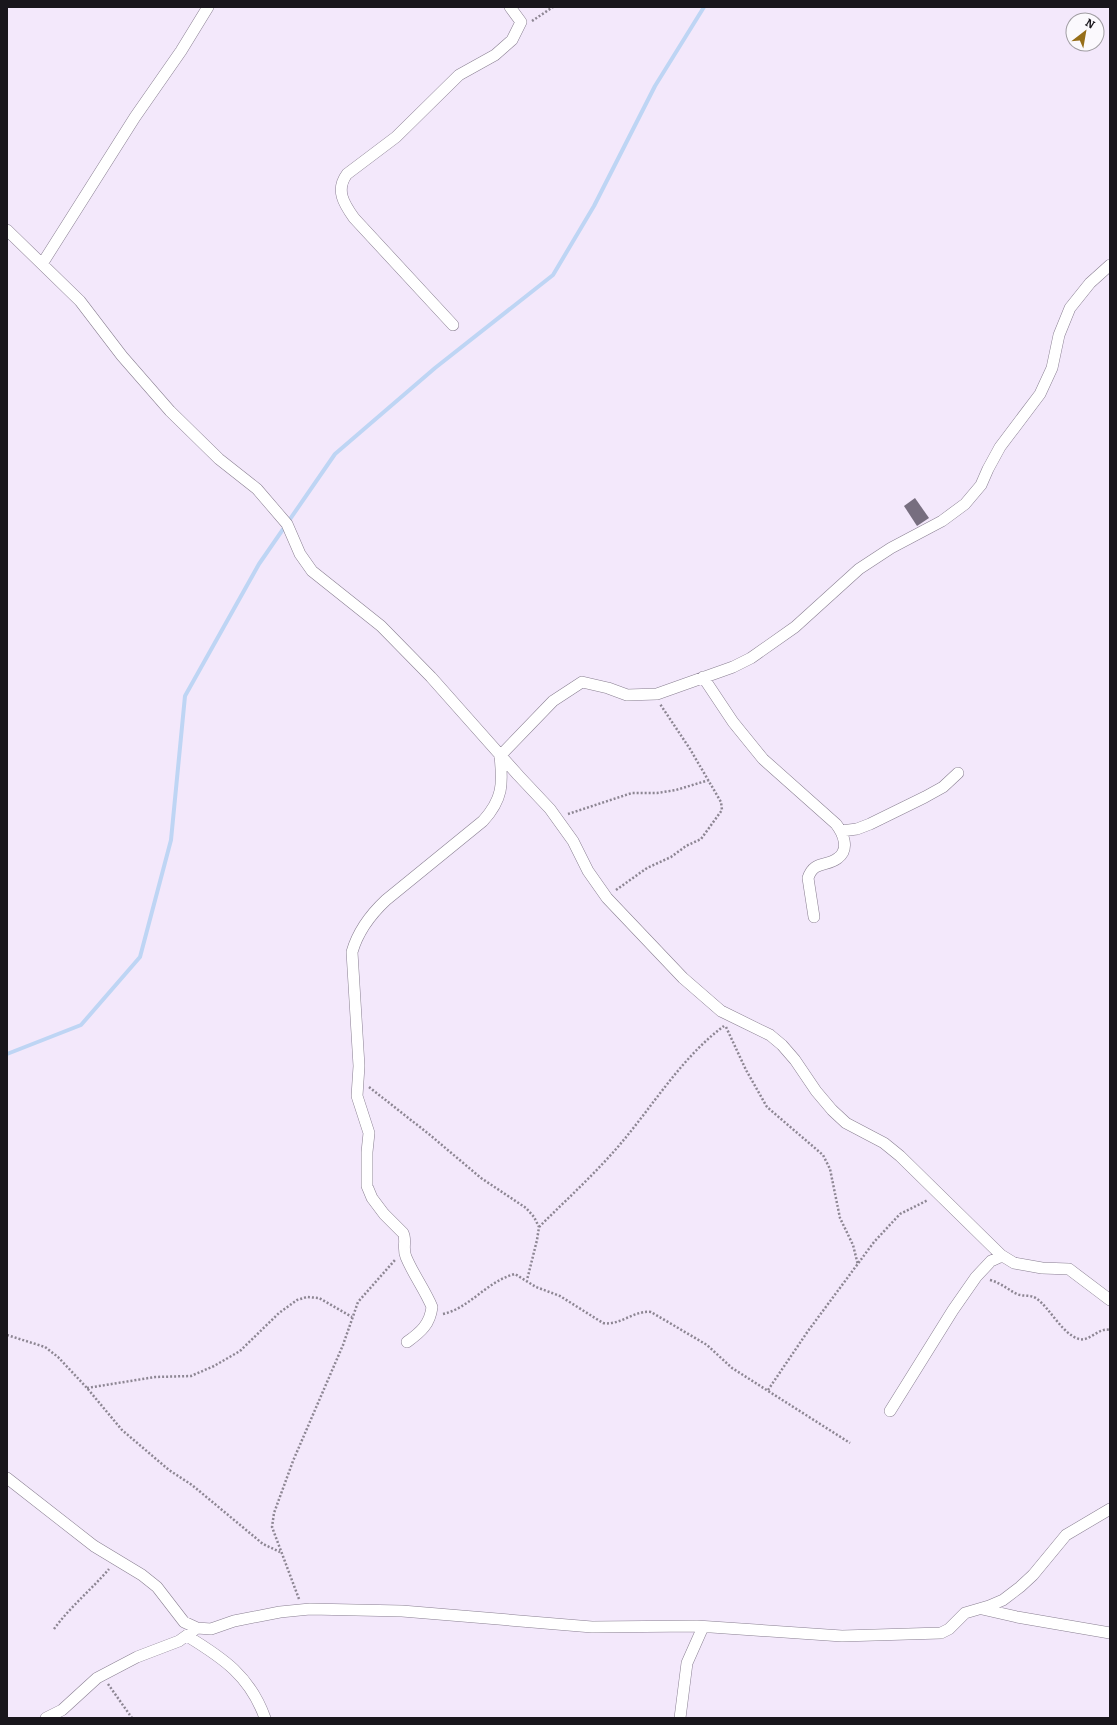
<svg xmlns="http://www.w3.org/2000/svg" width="1117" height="1725" font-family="Bitter,serif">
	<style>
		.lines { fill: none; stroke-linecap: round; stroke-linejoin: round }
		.stream { stroke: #bed5f4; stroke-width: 4 }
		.building { fill: #776e7f }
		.minor-casing { stroke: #897f91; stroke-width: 12 }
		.path { stroke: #8d8693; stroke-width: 2.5; stroke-dasharray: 2 2; stroke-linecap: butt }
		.minor { stroke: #fff; stroke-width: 11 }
	</style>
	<rect width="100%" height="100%" fill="#f3e8fb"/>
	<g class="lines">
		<path class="stream" d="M 7,1054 L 81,1025 L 140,957 L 171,840 L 185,696 L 259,564 L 335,454 L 435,368 L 553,275 L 594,206 L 655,86 L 704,7"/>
	</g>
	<path class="building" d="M 915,498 L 929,518 L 917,526 L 904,506 Z"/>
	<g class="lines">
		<g class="minor-casing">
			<path id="minor" d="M 7,230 L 80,301 L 122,356 L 170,411 L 219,459 L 257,489 L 287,524 L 300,554 L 312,571 L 381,626 L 431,677 L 518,775 L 550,809 L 573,841 L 588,871 L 607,898 L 683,978 L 721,1011 L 770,1035 L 782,1045 L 795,1060 L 816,1091 L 832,1110 L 846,1123 L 884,1143 L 900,1156 L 1001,1255 L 1014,1263 L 1042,1268 L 1069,1269 L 1110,1300
				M 42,264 L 135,117 L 181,51 L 208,7
				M 453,325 L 354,218 C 344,204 335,190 347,174 L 396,137 L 459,75 L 495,55 L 512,40 L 521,22 L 510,7
				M 703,677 L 733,722 L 763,759 L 836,824 C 843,833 850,849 838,858 C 827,867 814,860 808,878 L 814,917
				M 841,831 L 857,829 L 870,824 L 925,797 L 943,787 L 958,773
				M 407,1342 C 421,1332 430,1324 432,1307 C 425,1290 413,1274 406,1257 C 402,1248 407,1240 403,1233 L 384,1214 L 372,1198 L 367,1186 L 367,1152 L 369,1133 L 357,1096 L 359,1066 L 352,952 C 358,931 370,915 386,900 L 483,821 C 503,799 503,784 500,756 L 553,701 L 582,682 L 608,688 L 627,695 L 657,694 L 733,667 L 751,658 L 795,627 L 859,569 L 891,548 L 942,521 L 965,504 L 981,485 L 988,469 L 1000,447 L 1040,394 L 1052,368 L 1059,335 L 1070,308 L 1090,283 L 1110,265
				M 890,1411 L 953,1310 L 976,1277 L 991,1261 L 1002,1256
				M 7,1478 L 94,1546 L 142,1575 L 157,1587 L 184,1622 L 197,1628 L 211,1629 L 234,1621 L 280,1612 L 310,1609 L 402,1611 L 592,1627 L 697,1626 L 842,1636 L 941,1633 L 949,1629 L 965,1613 L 989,1606 L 1003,1600 L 1020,1587 L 1033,1575 L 1066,1535 L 1110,1509
				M 982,1609 L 1017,1617 L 1110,1633
				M 187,1636 C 223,1658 250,1676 265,1718
				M 46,1718 L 62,1710 L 97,1678 L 137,1657 L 179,1641 L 197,1628
				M 680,1718 L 687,1663 L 703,1627"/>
		</g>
		<path class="path" d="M 532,21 L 553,7
			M 568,814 L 632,793 L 657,793 L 676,790 L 709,780
			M 616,890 L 647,868 L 671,857 L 686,846 L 701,839 L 722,810 L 721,802 L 690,749 L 660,704
			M 726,1027 L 746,1070 L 767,1107 L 823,1155 L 830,1169 L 840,1218 L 853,1245 L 858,1265
			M 369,1087 L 430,1135 L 481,1178 L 526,1208 L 534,1217 L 539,1227 L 537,1240 L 527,1280
			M 539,1227 C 567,1199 597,1172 622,1142 C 654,1104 683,1056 724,1026
			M 990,1280 C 1001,1283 1007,1289 1017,1294 C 1023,1297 1031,1294 1037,1299 C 1050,1308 1062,1334 1079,1339 C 1090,1342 1098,1327 1110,1330
			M 443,1314 C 470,1308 487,1281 515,1274 L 536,1287 L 560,1296 L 603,1323 C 620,1326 634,1310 651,1312 L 707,1345 L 732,1368 L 850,1443
			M 7,1335 L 45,1347 L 58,1357 L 87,1388 L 122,1430 L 169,1470 L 192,1485 L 263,1544 L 280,1552
			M 87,1388 L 155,1377 L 191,1376 L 214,1366 L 240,1351 L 279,1313 L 297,1300 L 307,1297 L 319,1298 L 352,1317
			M 768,1390 L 808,1331 L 874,1242 L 900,1214 L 928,1200
			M 299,1599 L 272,1527 L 274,1513 L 293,1461 L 343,1345 L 358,1302 L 395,1260
			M 54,1629 C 70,1607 91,1590 109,1569
			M 108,1684 L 132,1718"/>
		<use href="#minor" class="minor"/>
	</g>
	<rect width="1117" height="1725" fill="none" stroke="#19161c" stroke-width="16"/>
	<g transform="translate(1085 32) rotate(31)"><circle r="19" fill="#fbf9fd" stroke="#a19ea3"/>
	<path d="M0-3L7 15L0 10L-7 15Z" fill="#966e19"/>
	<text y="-6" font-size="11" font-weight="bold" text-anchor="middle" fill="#19161c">N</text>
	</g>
</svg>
